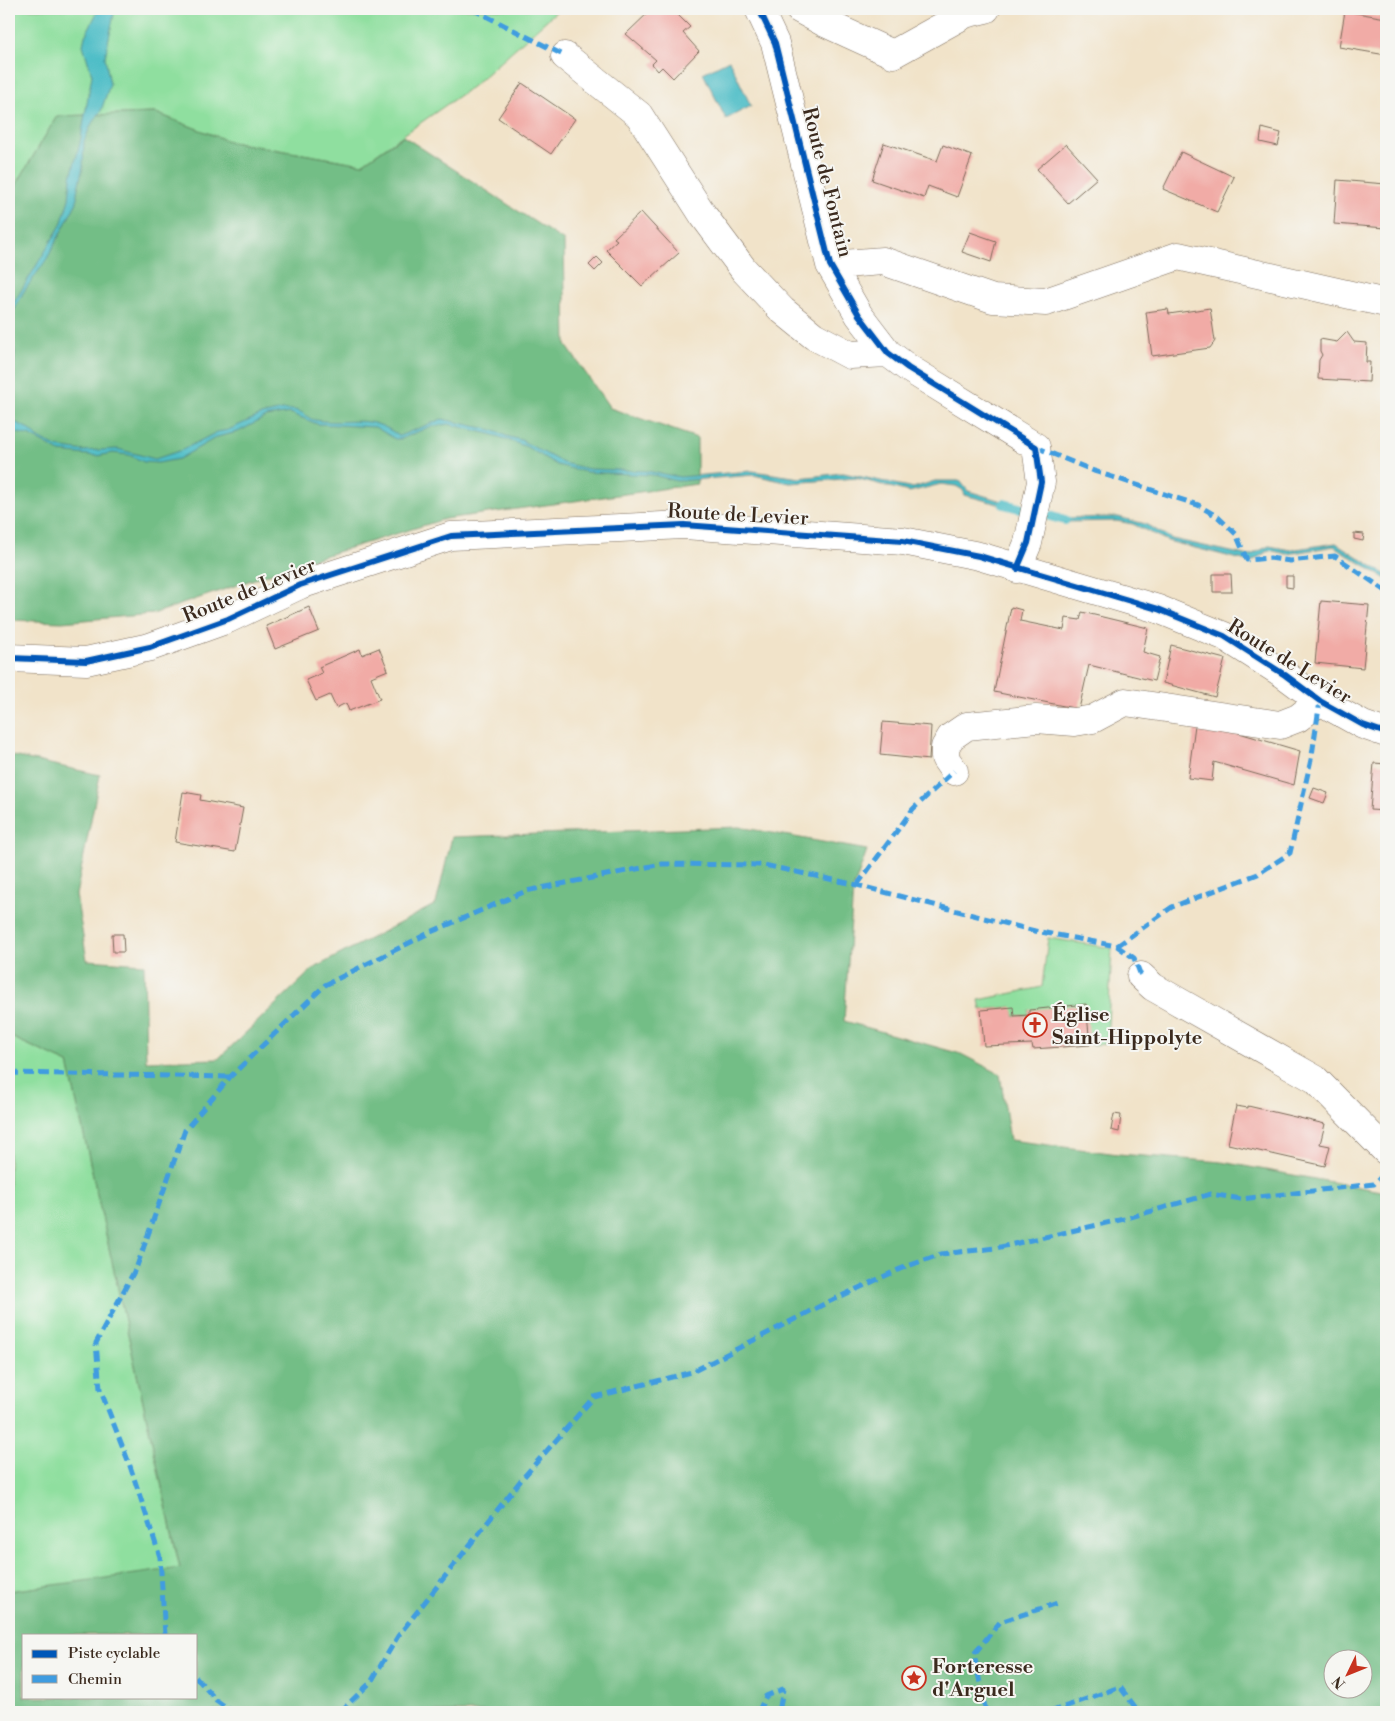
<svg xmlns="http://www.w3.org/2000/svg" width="1395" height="1721" font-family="'Libre Bodoni',serif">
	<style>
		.green { fill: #8fdf9f; stroke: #65845e }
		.forest { fill: #73be86; stroke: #577452; fill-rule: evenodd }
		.water { fill: #50bec7; stroke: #467472 }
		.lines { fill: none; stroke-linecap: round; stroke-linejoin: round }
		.stream { stroke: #50bec7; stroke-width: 10 }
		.building { fill: #f1aba6 }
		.minor-casing { stroke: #7b6b5a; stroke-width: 29 }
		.minor { stroke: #fff; stroke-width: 28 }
		.quiet { stroke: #3f9ce0; stroke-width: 5; stroke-dasharray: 10 5; stroke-linecap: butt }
		.cycleway-casing { stroke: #f6f6f2; stroke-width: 9 }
		.cycleway { stroke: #0057b8; stroke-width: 6 }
		.labels { text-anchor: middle; stroke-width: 4; stroke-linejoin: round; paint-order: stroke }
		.street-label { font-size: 20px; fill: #3b2a1e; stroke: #f6f6f2 }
		.poi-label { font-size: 20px; font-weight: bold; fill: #3b2a1e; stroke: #f6f6f2; text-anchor: start }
	</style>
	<rect width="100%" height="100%" fill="#f6f6f2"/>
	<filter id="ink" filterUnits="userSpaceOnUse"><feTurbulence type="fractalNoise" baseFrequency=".02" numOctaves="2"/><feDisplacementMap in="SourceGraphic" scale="10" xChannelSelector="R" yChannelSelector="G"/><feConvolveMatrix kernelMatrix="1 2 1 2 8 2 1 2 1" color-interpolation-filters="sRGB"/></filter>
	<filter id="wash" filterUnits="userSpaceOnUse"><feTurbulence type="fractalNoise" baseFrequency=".0096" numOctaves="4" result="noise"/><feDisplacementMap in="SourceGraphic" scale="20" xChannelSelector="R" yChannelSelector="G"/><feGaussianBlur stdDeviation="1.12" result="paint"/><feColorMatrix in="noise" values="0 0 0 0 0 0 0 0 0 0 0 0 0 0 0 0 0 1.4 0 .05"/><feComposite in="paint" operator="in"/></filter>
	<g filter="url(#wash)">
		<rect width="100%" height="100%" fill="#f1e3c9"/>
		<path class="green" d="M 9,9 L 559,9 L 473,86 L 362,164 L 231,142 L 156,113 L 57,116 L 9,197 Z
			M 1048,938 L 1112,948 L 1107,1044 L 1090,1045 L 1029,1010 L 1029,1015 L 1014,1016 L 1012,1007 L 981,1010 L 979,1000 L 1042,987 Z
			M 9,1036 L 68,1063 L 180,1569 L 9,1591 Z"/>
		<path class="forest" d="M 156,113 L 231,142 L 362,164 L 403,136 L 564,241 L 566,345 L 610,408 L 697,438 L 697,484 L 445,519 L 304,562 L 153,614 L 62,622 L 9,620 L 9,197 L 57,116 Z
			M 9,755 L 100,775 L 76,895 L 87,960 L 144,964 L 146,1061 L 218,1059 L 314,968 L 436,904 L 452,837 L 739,827 L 867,850 L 853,890 L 844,1021 L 961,1054 L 1000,1074 L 1010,1140 L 1118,1154 L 1222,1162 L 1386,1192 L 1386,1712 L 9,1712 L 9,1591 L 180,1568 L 68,1063 L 9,1036 ZM 24,1635 L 196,1635 L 196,1697 L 24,1697 ZM 1332,1658 L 1362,1658 L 1362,1688 L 1332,1688 Z"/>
		<path class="water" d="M 99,9 L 115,9 L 105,57 L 110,84 L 101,111 L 92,123 L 84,141 L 83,167 L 77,192 L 77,202 L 47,259 L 23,293 L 10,319 L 10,334 L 15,352 L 12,385 L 9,392 L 9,318 L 10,309 L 61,225 L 69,199 L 71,177 L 80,143 L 92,75 L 83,45 L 85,36 Z
			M 729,60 L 751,106 L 726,119 L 703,73 Z
			M 282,410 C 287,410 294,409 298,411 C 305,413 308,419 315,420 C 350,426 368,412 399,436 L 442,419 L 492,430 L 506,436 L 521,440 L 563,463 L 589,469 L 647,471 L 680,477 L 752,471 L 800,478 L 843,473 L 913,488 L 935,481 L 960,481 L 968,491 L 1018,506 L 1017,509 L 965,495 L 963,490 L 956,486 L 941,484 L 909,492 L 856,478 L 790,483 L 754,475 L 677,481 L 653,475 L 586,472 L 557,465 L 527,447 L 494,435 L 448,424 L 429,427 L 401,439 L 395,439 L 375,427 L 317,424 L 290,413 L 266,417 L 238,432 L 217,437 L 179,459 L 158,463 L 144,462 L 129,455 L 113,453 L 97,456 L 60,452 L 31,436 L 9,431 L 9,419 L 29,429 L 39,438 L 56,447 L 84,451 L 118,449 L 155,459 L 182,450 L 217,432 L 228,430 L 261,415 Z
			M 1052,516 L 1065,518 L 1118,517 L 1145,524 L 1172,539 L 1249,556 L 1269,546 L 1290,550 L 1336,543 L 1386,575 L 1386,579 L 1334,546 L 1287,554 L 1269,550 L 1251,562 L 1168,541 L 1133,524 L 1117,521 L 1062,522 L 1051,519 Z"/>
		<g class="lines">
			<path class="stream" d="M 1004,504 L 1065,520"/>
		</g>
		<g id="blocks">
			<path class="building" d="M 652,9 L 672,9 L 690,27 L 683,33 L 699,51 L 673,78 L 662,67 L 658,71 L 652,64 L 656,60 L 626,34 Z
				M 1345,11 L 1386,18 L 1386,55 L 1339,47 Z
				M 522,83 L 575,119 L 551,154 L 498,118 Z
				M 1262,128 L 1281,133 L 1278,146 L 1260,142 Z
				M 884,143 L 937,161 L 943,145 L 972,156 L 957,197 L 928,186 L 924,198 L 872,180 Z
				M 1066,144 L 1097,178 L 1068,203 L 1037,169 Z
				M 1181,152 L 1234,177 L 1217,212 L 1163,189 Z
				M 1337,180 L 1386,184 L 1386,228 L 1334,224 Z
				M 641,212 L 679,253 L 642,286 L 606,250 L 617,240 L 614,238 Z
				M 970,232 L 996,241 L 991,262 L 962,252 Z
				M 597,257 L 603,263 L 595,271 L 589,265 Z
				M 1210,308 L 1215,341 L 1210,348 L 1152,356 L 1146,312 L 1168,309 L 1169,314 Z
				M 1347,332 L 1354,342 L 1367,343 L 1366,362 L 1370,362 L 1369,382 L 1318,379 L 1319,360 L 1322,355 L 1320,351 L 1320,339 L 1337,342 Z
				M 1354,533 L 1364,534 L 1363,541 L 1354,539 Z
				M 1213,574 L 1231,574 L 1232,592 L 1213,592 Z
				M 1286,576 L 1293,576 L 1293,588 L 1286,587 Z
				M 1321,601 L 1369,605 L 1363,668 L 1315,663 Z
				M 309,607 L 319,631 L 275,649 L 266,626 Z
				M 1011,607 L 1022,610 L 1020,621 L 1064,630 L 1066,618 L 1080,620 L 1082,612 L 1148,628 L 1143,652 L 1160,657 L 1154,681 L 1089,665 L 1079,709 L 994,692 Z
				M 1171,645 L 1225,659 L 1215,697 L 1163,683 Z
				M 379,648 L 388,670 L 371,677 L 380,699 L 349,711 L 346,703 L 336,708 L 330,695 L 316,701 L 306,680 L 322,673 L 319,667 L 360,649 L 362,655 Z
				M 883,722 L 931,726 L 929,760 L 880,755 Z
				M 1195,725 L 1229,730 L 1300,751 L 1294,785 L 1214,762 L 1212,781 L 1188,778 Z
				M 1374,763 L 1386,764 L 1386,811 L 1370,810 Z
				M 1314,788 L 1328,793 L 1324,803 L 1310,798 Z
				M 183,792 L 201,795 L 200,800 L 243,808 L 235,852 L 175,842 Z
				M 112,934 L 123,934 L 124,952 L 113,952 Z
				M 1086,1004 L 1090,1045 L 1033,1049 L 1032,1044 L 984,1046 L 981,1010 L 1013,1007 L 1014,1016 L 1029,1015 L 1029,1010 Z
				M 1236,1106 L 1248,1108 L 1248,1106 L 1325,1124 L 1320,1144 L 1330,1146 L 1325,1166 L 1228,1144 Z
				M 1114,1114 L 1121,1115 L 1119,1132 L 1111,1130 Z"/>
		</g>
	</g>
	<g filter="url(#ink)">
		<use href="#blocks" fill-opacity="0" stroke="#7b6b5a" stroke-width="1"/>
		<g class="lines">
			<g class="minor-casing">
				<path id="minor" d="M 759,9 L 775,43 L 830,265 L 859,315 L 888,353 L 908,368 L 1036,447 L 1041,482 L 1028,543 L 1017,569
					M 799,9 L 823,22 L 893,54 L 965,14 L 986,9
					M 565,56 L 639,115 L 703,215 L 744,270 L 782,310 L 814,336 L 850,355 L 888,353
					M 830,265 L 883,261 L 993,299 L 1046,302 L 1178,256 L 1386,303
					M 9,658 L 86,661 L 150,647 L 228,619 L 300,585 L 451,536 L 684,525 L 903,541 L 979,556 L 1158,609 L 1224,636 L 1285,675 L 1320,701 L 1363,725 L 1386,733
					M 954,771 L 945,758 L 945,747 L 951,737 L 967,726 L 1036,719 L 1075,722 L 1093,719 L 1125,702 L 1280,725 L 1298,718 L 1320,701
					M 1141,976 L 1153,987 L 1315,1079 L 1386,1151"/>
			</g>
			<use href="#minor" class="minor"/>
			<path class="quiet" d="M 472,9 L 565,56
				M 1036,447 L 1094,471 L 1198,505 L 1218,517 L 1236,534 L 1247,560 L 1270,558 L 1290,561 L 1335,556 L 1386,591
				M 857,885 L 913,809 L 954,771
				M 1117,946 L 1172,907 L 1258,874 L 1290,853 L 1312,755 L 1320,701
				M 9,1073 L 230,1077
				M 165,1635 L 160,1557 L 129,1463 L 100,1389 L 96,1343 L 137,1266 L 185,1130 L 230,1077 L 325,985 L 431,932 L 526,891 L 662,864 L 764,865 L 857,885 L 1035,931 L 1117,946 L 1134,958 L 1141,976
				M 196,1677 L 216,1700 L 233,1712
				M 340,1712 L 371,1682 L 398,1636 L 521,1480 L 594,1397 L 692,1372 L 828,1302 L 900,1269 L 941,1254 L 996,1248 L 1124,1219 L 1211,1194 L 1241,1199 L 1374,1184 L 1386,1172
				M 758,1712 L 766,1696 L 783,1689 L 779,1712
				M 986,1712 L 974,1654 L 1000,1622 L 1058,1603
				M 1050,1712 L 1120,1687 L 1139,1712"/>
			<g class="cycleway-casing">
				<path id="cycleway" d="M 759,9 L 775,43 L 830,265 L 859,315 L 888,353 L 908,368 L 1036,447 L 1041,482 L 1028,543 L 1017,569
					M 9,658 L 86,661 L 150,647 L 228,619 L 300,585 L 451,536 L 684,525 L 903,541 L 979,556 L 1158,609 L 1224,636 L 1285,675 L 1320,701 L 1363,725 L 1386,733"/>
			</g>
			<use href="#cycleway" class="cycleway"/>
		</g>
	</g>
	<defs>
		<g id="church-ring" transform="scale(1.25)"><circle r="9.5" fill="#f6f6f2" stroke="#c8321e" stroke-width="1.5"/><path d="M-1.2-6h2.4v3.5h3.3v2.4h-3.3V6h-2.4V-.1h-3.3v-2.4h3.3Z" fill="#c8321e"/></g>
		<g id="sight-ring" transform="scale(1.25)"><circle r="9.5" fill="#f6f6f2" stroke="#c8321e" stroke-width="1.5"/><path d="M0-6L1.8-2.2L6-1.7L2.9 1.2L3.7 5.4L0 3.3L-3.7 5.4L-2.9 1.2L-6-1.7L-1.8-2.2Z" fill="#c8321e"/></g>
	</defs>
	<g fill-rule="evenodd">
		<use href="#church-ring" x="1035" y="1025"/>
		<use href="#sight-ring" x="914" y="1678"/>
	</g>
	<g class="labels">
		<g class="street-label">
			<text transform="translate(828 182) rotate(76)" y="7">Route de Fontain</text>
			<text transform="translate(738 514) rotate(3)" y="7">Route de Levier</text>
			<text transform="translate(249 590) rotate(-22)" y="7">Route de Levier</text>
			<text transform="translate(1290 661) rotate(32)" y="7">Route de Levier</text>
		</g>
		<g class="poi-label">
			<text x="1052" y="1021">Église<tspan x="1052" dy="23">Saint-Hippolyte</tspan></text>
			<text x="932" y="1673">Forteresse<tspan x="932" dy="23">d'Arguel</tspan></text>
		</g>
	</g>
	<rect width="1395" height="1721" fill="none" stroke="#f6f6f2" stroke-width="30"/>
	<rect x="22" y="1634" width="175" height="65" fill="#f6f6f2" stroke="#aba49d"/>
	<rect x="32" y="1650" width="25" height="8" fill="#0057b8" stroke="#aba49d"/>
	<text x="68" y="1658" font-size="15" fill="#3b2a1e">Piste cyclable</text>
	<rect x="32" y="1675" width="25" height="8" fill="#3f9ce0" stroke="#aba49d"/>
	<text x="68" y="1684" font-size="15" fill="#3b2a1e">Chemin</text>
	<g transform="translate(1348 1674) rotate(227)"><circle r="24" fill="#f6f6f2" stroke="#aba49d"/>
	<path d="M0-4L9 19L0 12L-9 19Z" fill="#c8321e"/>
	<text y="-8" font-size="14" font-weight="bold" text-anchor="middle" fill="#3b2a1e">N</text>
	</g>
</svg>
